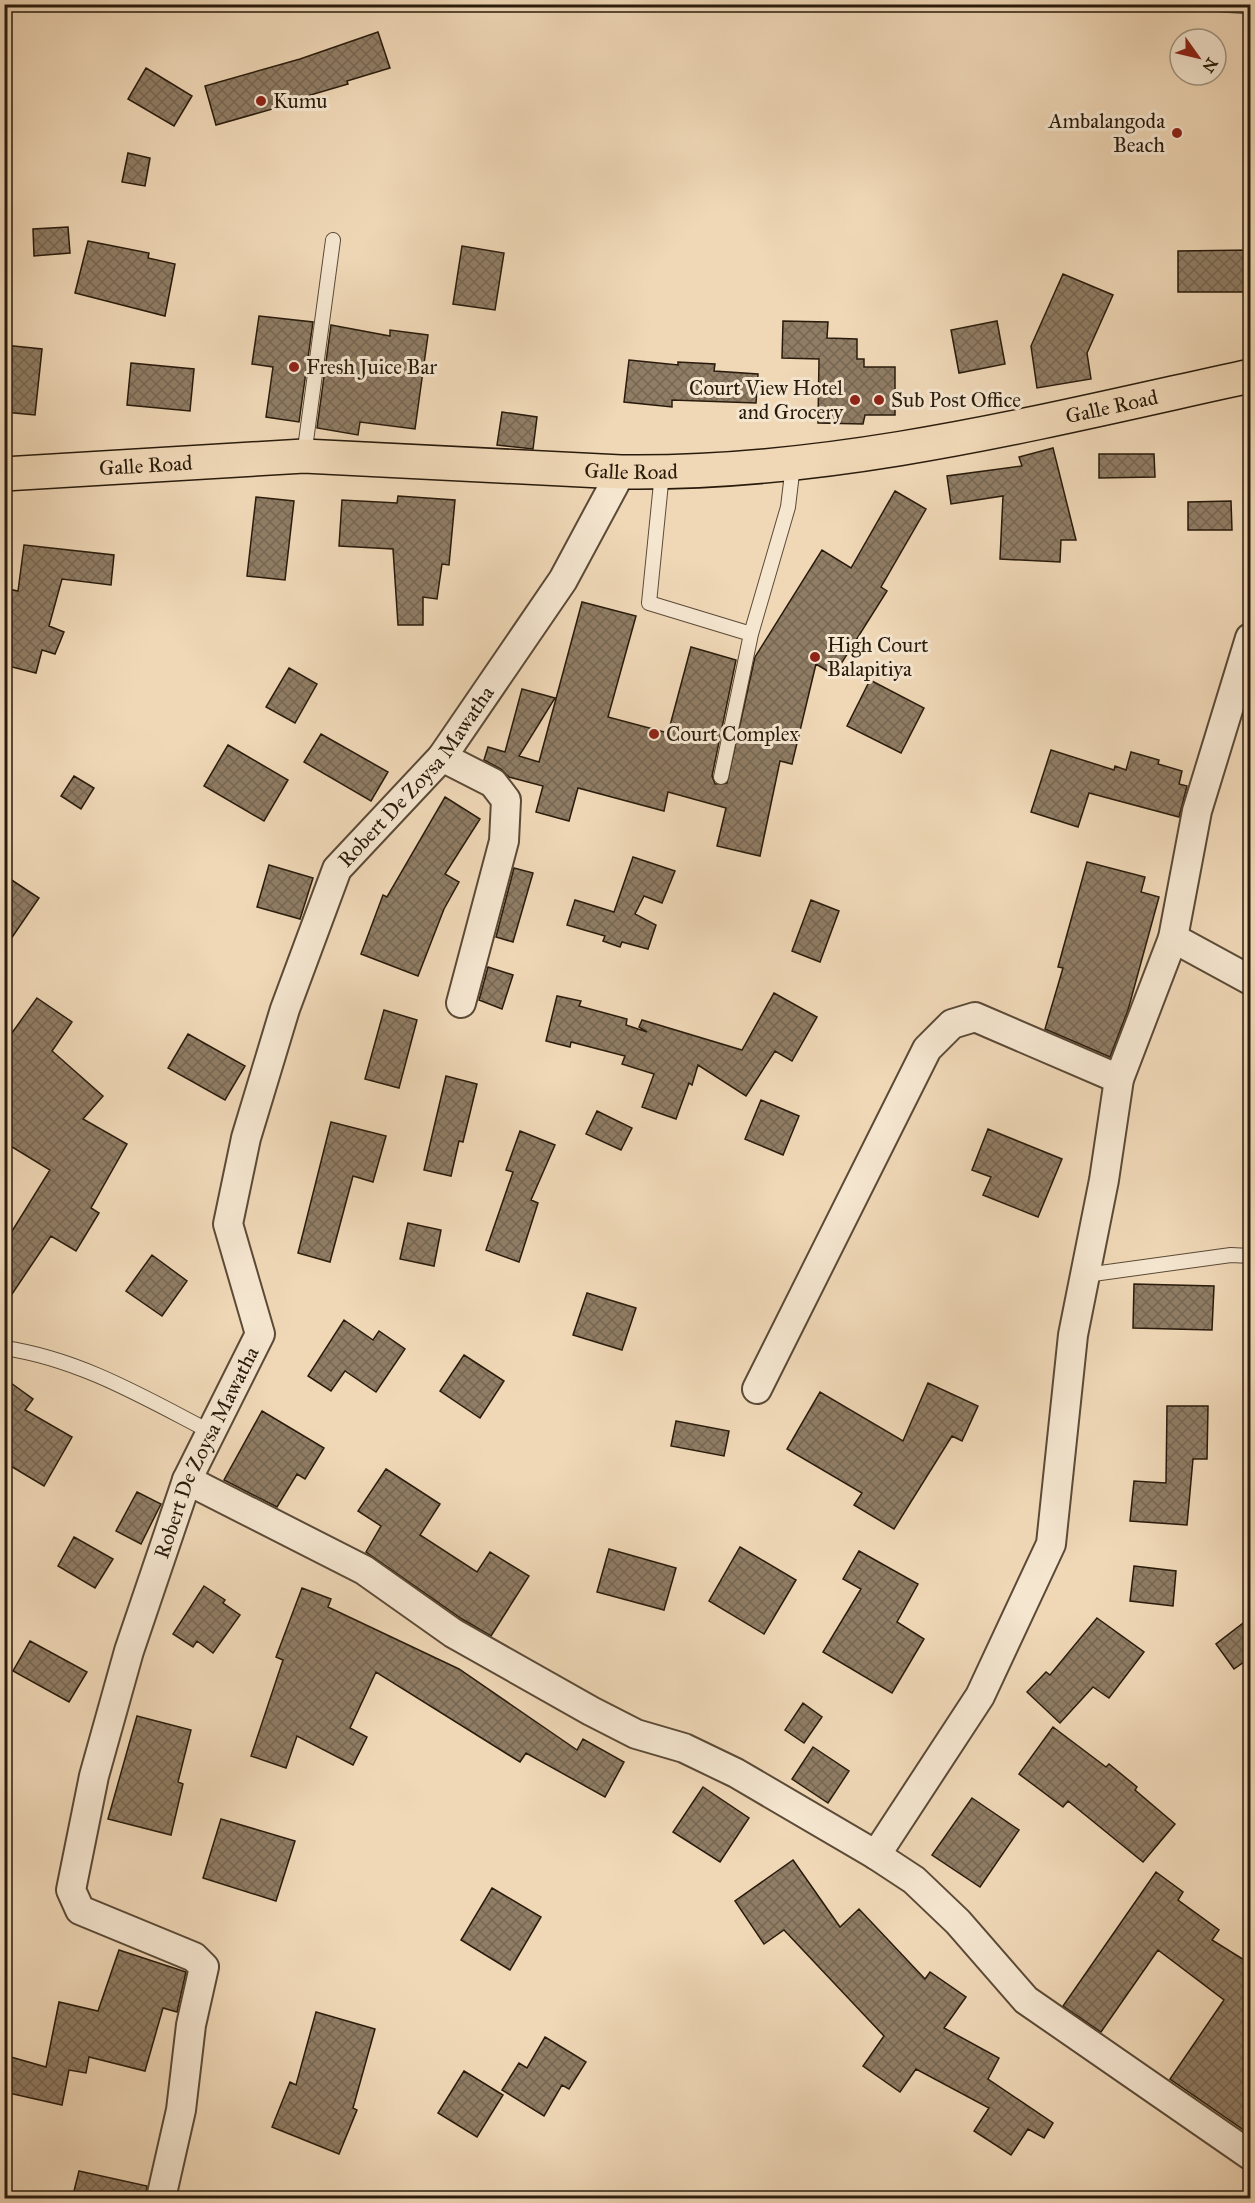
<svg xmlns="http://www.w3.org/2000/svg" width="1255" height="2203" font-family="'IM FELL Great Primer',serif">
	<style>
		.water { fill: url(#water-waves); stroke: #786650; stroke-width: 1.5 }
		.building { fill: url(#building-cross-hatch); stroke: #291b0c; stroke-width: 1.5 }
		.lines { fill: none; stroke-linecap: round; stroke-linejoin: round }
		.lane-casing { stroke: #5b4a37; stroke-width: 16 }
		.street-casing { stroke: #5b4a37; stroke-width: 32 }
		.highway-casing { stroke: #291b0c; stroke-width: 36 }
		.lane { stroke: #f5e6d0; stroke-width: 14 }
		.street { stroke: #f5e6d0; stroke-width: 28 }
		.highway { stroke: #f0d8b7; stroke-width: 33 }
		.poi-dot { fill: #8f2418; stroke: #f5e6d0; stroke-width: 2 }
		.labels { text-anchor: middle; stroke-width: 6; stroke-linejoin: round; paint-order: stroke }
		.poi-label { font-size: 21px; fill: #291b0c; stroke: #f5e6d0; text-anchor: start }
		.street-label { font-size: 21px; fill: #291b0c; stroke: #f5e6d0 }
	</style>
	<defs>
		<pattern id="water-waves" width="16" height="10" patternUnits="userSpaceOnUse" patternTransform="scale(1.5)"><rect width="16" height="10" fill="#ac987d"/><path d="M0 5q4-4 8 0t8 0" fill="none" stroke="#8c7b65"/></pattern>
		<pattern id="building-cross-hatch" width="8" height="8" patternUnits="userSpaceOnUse" patternTransform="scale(1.5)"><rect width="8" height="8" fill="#907d65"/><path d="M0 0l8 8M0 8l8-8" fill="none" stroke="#766652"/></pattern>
	</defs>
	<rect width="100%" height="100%" fill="#f0d8b7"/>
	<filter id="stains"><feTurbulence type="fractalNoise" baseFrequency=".00333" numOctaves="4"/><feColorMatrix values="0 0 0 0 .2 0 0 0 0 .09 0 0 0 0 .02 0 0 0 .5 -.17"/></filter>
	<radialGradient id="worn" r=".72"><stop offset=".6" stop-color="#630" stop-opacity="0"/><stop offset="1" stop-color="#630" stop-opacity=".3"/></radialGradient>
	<path class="water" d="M 1133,5 L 1250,5 L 1250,14 Z"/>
	<path class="building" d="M 378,32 L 390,68 L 347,81 L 348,84 L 290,101 L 290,104 L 216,125 L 205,86 L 300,59 Z
		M 146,68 L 192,96 L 174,126 L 128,99 Z
		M 128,153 L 150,158 L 145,186 L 122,182 Z
		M 68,227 L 70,253 L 34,256 L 33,229 Z
		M 88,241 L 149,253 L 148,258 L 175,264 L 165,316 L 75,293 Z
		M 462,246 L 504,253 L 495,310 L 453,304 Z
		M 1251,250 L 1251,292 L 1178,292 L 1178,251 Z
		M 1063,274 L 1113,295 L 1087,353 L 1091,379 L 1037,388 L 1031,346 Z
		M 259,316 L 313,322 L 299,422 L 266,417 L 273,367 L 252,364 Z
		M 783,321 L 828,322 L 827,338 L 857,339 L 857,359 L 864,359 L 864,367 L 895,367 L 895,415 L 865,415 L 863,424 L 818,423 L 819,359 L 782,358 Z
		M 997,321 L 1005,364 L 959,373 L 951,330 Z
		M 331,325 L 390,336 L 390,330 L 428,335 L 415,429 L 360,422 L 358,435 L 317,428 Z
		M 4,345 L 42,349 L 35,415 L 4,412 Z
		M 629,360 L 678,365 L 678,362 L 715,364 L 714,371 L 758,374 L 756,403 L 672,400 L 672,407 L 624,402 Z
		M 131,363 L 194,369 L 190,411 L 127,405 Z
		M 502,412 L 537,417 L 533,449 L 497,445 Z
		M 1053,448 L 1076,540 L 1061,540 L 1060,562 L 1000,559 L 1003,496 L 951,504 L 947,476 L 1022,466 L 1019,457 Z
		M 1099,454 L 1154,454 L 1155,477 L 1099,478 Z
		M 895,491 L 926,509 L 881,587 L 887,591 L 834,675 L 816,664 L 792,764 L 780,761 L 760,856 L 717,846 L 726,808 L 668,792 L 664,811 L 578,788 L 569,821 L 536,812 L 543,786 L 509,777 L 501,769 L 484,760 L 488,747 L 505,752 L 522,689 L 555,698 L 519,756 L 539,762 L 582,602 L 636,616 L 608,717 L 668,733 L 691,647 L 736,660 L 712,776 L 715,784 L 727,783 L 755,657 L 822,550 L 851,568 Z
		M 398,496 L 455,500 L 449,565 L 442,564 L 437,599 L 423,597 L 423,625 L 398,625 L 393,549 L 339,546 L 342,500 L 397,503 Z
		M 256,497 L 294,501 L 285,580 L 247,576 Z
		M 1231,501 L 1232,530 L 1188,530 L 1188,502 Z
		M 24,545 L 114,555 L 111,585 L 62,579 L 49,626 L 64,632 L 55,654 L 42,650 L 36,673 L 4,665 L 4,588 L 18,591 Z
		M 289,668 L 317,684 L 295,723 L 266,707 Z
		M 870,680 L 924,708 L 901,753 L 847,726 Z
		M 321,734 L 388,772 L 371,801 L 304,762 Z
		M 228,745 L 288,780 L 264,821 L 204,786 Z
		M 1051,750 L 1114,770 L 1115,766 L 1126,770 L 1131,752 L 1159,760 L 1158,764 L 1182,771 L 1179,784 L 1187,786 L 1179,817 L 1089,793 L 1078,827 L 1031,812 Z
		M 74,776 L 94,788 L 81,809 L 61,796 Z
		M 445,797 L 480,819 L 445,874 L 459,882 L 444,909 L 418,976 L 361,954 L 383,895 L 387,897 Z
		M 633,857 L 675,871 L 662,903 L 644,896 L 635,914 L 656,925 L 648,949 L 622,942 L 620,947 L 603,941 L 605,936 L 567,925 L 575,900 L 614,912 Z
		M 1087,862 L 1145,877 L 1141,892 L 1159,897 L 1128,1010 L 1110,1057 L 1045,1029 L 1063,968 L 1058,967 Z
		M 269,865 L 313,878 L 300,919 L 257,907 Z
		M 514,868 L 533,873 L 513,942 L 496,937 Z
		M 4,875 L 39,898 L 4,949 Z
		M 811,900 L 839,911 L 820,962 L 792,951 Z
		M 488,967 L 513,975 L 502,1009 L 479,1000 Z
		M 774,993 L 817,1017 L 792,1061 L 775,1051 L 746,1096 L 698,1065 L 692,1085 L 689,1083 L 676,1119 L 642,1107 L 654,1074 L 622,1064 L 625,1056 L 571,1042 L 570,1047 L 546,1041 L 557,996 L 581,1001 L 579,1006 L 627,1019 L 626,1025 L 647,1032 L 639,1027 L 642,1020 L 742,1050 Z
		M 37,998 L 72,1022 L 52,1051 L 103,1096 L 83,1119 L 127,1144 L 91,1208 L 99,1213 L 76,1251 L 51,1236 L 4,1306 L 4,1244 L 50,1170 L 4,1142 L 4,1044 Z
		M 384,1010 L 417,1020 L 399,1088 L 365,1079 Z
		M 188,1034 L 245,1066 L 225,1100 L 168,1068 Z
		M 446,1076 L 477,1084 L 463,1142 L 459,1141 L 451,1176 L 424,1170 Z
		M 761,1100 L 799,1116 L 783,1155 L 745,1139 Z
		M 597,1111 L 632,1128 L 621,1150 L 586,1134 Z
		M 331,1122 L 386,1136 L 373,1182 L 353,1176 L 330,1262 L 298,1253 Z
		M 988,1129 L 1062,1159 L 1038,1217 L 983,1195 L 991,1177 L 972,1170 Z
		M 520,1131 L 555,1145 L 531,1200 L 538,1203 L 519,1262 L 486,1250 L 513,1172 L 506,1170 Z
		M 408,1223 L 441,1230 L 434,1266 L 400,1259 Z
		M 152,1255 L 187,1281 L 162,1316 L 126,1291 Z
		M 1134,1284 L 1214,1286 L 1212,1330 L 1133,1328 Z
		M 587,1293 L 636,1308 L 622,1350 L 573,1335 Z
		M 344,1320 L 373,1340 L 379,1331 L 405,1349 L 376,1392 L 345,1371 L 331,1391 L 308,1376 Z
		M 464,1355 L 504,1381 L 480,1418 L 440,1391 Z
		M 4,1378 L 33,1399 L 25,1410 L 72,1437 L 44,1486 L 4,1462 Z
		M 928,1383 L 978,1406 L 962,1441 L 952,1436 L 894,1529 L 854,1505 L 862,1493 L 787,1449 L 820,1392 L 903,1441 Z
		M 1167,1406 L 1208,1406 L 1207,1459 L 1193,1459 L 1187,1525 L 1130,1521 L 1134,1481 L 1166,1483 Z
		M 262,1411 L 324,1448 L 305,1479 L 297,1474 L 277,1507 L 224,1480 Z
		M 676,1421 L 729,1431 L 724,1456 L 671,1446 Z
		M 386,1469 L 440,1504 L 420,1535 L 477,1572 L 490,1552 L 529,1576 L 491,1636 L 462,1619 L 366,1552 L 381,1526 L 358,1511 Z
		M 137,1492 L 161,1504 L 141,1544 L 116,1531 Z
		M 74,1537 L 113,1559 L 95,1588 L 58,1566 Z
		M 740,1547 L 796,1580 L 764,1634 L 709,1601 Z
		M 609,1549 L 676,1568 L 664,1610 L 597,1592 Z
		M 859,1551 L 918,1584 L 897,1622 L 924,1639 L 892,1693 L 823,1652 L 861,1589 L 843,1579 Z
		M 1134,1566 L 1176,1571 L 1173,1606 L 1130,1601 Z
		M 204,1586 L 225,1600 L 223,1603 L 240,1615 L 213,1653 L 197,1641 L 193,1647 L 173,1634 Z
		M 302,1588 L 331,1599 L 328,1607 L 459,1669 L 577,1750 L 583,1739 L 624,1762 L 605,1797 L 526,1753 L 520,1762 L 376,1672 L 350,1728 L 367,1737 L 353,1765 L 297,1736 L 286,1768 L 251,1756 L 283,1660 L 276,1657 Z
		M 1251,1617 L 1251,1657 L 1234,1669 L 1216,1644 Z
		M 1097,1618 L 1144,1652 L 1109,1698 L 1093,1687 L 1060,1723 L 1027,1692 L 1046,1672 L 1050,1675 Z
		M 30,1641 L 87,1672 L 69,1702 L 13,1671 Z
		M 803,1703 L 822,1717 L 804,1743 L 785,1730 Z
		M 137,1716 L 191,1730 L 178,1782 L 183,1784 L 171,1835 L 108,1819 Z
		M 1053,1727 L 1106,1767 L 1109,1764 L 1137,1787 L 1135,1790 L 1175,1824 L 1143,1862 L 1068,1801 L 1063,1807 L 1019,1774 Z
		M 813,1747 L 849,1771 L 828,1803 L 792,1779 Z
		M 703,1787 L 749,1818 L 720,1862 L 673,1832 Z
		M 972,1798 L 1019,1830 L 980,1887 L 932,1855 Z
		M 221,1819 L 295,1841 L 276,1901 L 203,1878 Z
		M 793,1860 L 840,1927 L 859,1909 L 925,1979 L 930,1972 L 966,1997 L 944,2028 L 999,2058 L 988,2079 L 1053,2123 L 1044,2138 L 1028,2129 L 1011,2155 L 974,2131 L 989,2108 L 916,2069 L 900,2092 L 863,2066 L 884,2036 L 784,1930 L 764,1944 L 735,1901 Z
		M 1156,1872 L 1183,1892 L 1178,1900 L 1219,1930 L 1212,1940 L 1249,1963 L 1251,1960 L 1251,2135 L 1170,2079 L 1224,2000 L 1158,1950 L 1101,2032 L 1063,2006 Z
		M 492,1888 L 541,1917 L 510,1970 L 461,1940 Z
		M 119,1950 L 186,1972 L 177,2012 L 163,2008 L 145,2071 L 89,2057 L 86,2073 L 69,2070 L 62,2105 L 4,2092 L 4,2055 L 46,2067 L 59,2002 L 98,2011 Z
		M 316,2012 L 375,2029 L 353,2108 L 357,2110 L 339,2154 L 272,2127 L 290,2082 L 296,2085 Z
		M 545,2037 L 586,2062 L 569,2089 L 562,2085 L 544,2116 L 502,2090 L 519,2063 L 527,2068 Z
		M 464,2071 L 503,2095 L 477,2137 L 438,2113 Z
		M 79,2171 L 147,2186 L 145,2199 L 72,2199 Z"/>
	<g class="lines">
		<g class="lane-casing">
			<path id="lane" d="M 304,456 L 333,240
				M 662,473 L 649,603 L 751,634 L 788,507 L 793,465
				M 721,777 L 751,634
				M 1086,1275 L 1231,1255 L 1250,1256
				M 4,1348 C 80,1359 145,1398 211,1432"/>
		</g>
		<g class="street-casing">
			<g id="street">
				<path d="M 442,757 L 493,783 L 506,800 L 504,841 L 461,1003"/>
				<path d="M 1173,938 L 1250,980"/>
				<path d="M 757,1389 L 927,1049 L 952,1024 L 975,1017 L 1119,1079"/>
				<path d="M 187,1480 L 364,1570 L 453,1633 L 591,1711 L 636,1734 L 684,1748 L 736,1773 L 876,1855 L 914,1880 L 958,1922 L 1026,2000 L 1250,2155"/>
				<path d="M 876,1855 L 980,1696 L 1051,1544 L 1073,1335 L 1104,1180 L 1119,1079 L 1173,938 L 1197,811 L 1250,638"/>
				<path id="s1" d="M 161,2198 L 181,2110 L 191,2025 L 204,1967 L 194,1957 L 80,1910 L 71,1890 L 94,1776 L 129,1651 L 187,1480 L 260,1334 L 228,1224 L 246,1138 L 285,1009 L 337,869 L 442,757 L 563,580 L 621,472"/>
			</g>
		</g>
		<g class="highway-casing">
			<g id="highway">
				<path id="s2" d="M 4,474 L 304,456 L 621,472 C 834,475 1044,421 1250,376"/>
			</g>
		</g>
		<use href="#lane" class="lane"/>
		<use href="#street" class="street"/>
		<use href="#highway" class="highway"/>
	</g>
	<g class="poi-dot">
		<circle cx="261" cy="101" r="6"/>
		<circle cx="1177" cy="133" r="6"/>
		<circle cx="294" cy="367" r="6"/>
		<circle cx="855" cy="400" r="6"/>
		<circle cx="879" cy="400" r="6"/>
		<circle cx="815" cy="657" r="6"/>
		<circle cx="654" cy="734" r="6"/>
	</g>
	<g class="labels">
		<g class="poi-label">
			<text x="273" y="108">Kumu</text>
			<text x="1165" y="128" text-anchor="end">Ambalangoda<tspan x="1165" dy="24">Beach</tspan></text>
			<text x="306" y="374">Fresh Juice Bar</text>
			<text x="843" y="395" text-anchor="end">Court View Hotel<tspan x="843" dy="24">and Grocery</tspan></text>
			<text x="891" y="407">Sub Post Office</text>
			<text x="827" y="652">High Court<tspan x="827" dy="24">Balapitiya</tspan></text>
			<text x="666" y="741">Court Complex</text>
		</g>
		<g class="street-label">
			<text dy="7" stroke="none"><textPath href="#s2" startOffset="1114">Galle Road</textPath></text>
			<text dy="7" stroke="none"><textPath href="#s2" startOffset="142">Galle Road</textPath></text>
			<text dy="7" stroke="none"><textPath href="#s2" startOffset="628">Galle Road</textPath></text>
			<text dy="7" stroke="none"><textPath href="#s1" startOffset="1593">Robert De Zoysa Mawatha</textPath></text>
			<text dy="7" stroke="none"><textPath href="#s1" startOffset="854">Robert De Zoysa Mawatha</textPath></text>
		</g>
	</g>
	<rect width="1255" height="2203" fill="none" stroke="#f0d8b7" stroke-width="24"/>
	<rect x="6" y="6" width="1243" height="2191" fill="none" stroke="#291b0c" stroke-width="3"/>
	<rect x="12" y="12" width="1231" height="2179" fill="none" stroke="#291b0c" stroke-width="1.5"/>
	<g transform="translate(1198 57) rotate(124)"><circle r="28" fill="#f5e6d0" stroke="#a39582" stroke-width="1.5"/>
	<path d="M0-4.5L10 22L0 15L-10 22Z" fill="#8f2418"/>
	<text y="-9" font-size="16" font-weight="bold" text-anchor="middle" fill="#291b0c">N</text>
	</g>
	<rect width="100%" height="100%" filter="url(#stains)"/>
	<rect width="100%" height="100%" fill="url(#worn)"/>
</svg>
